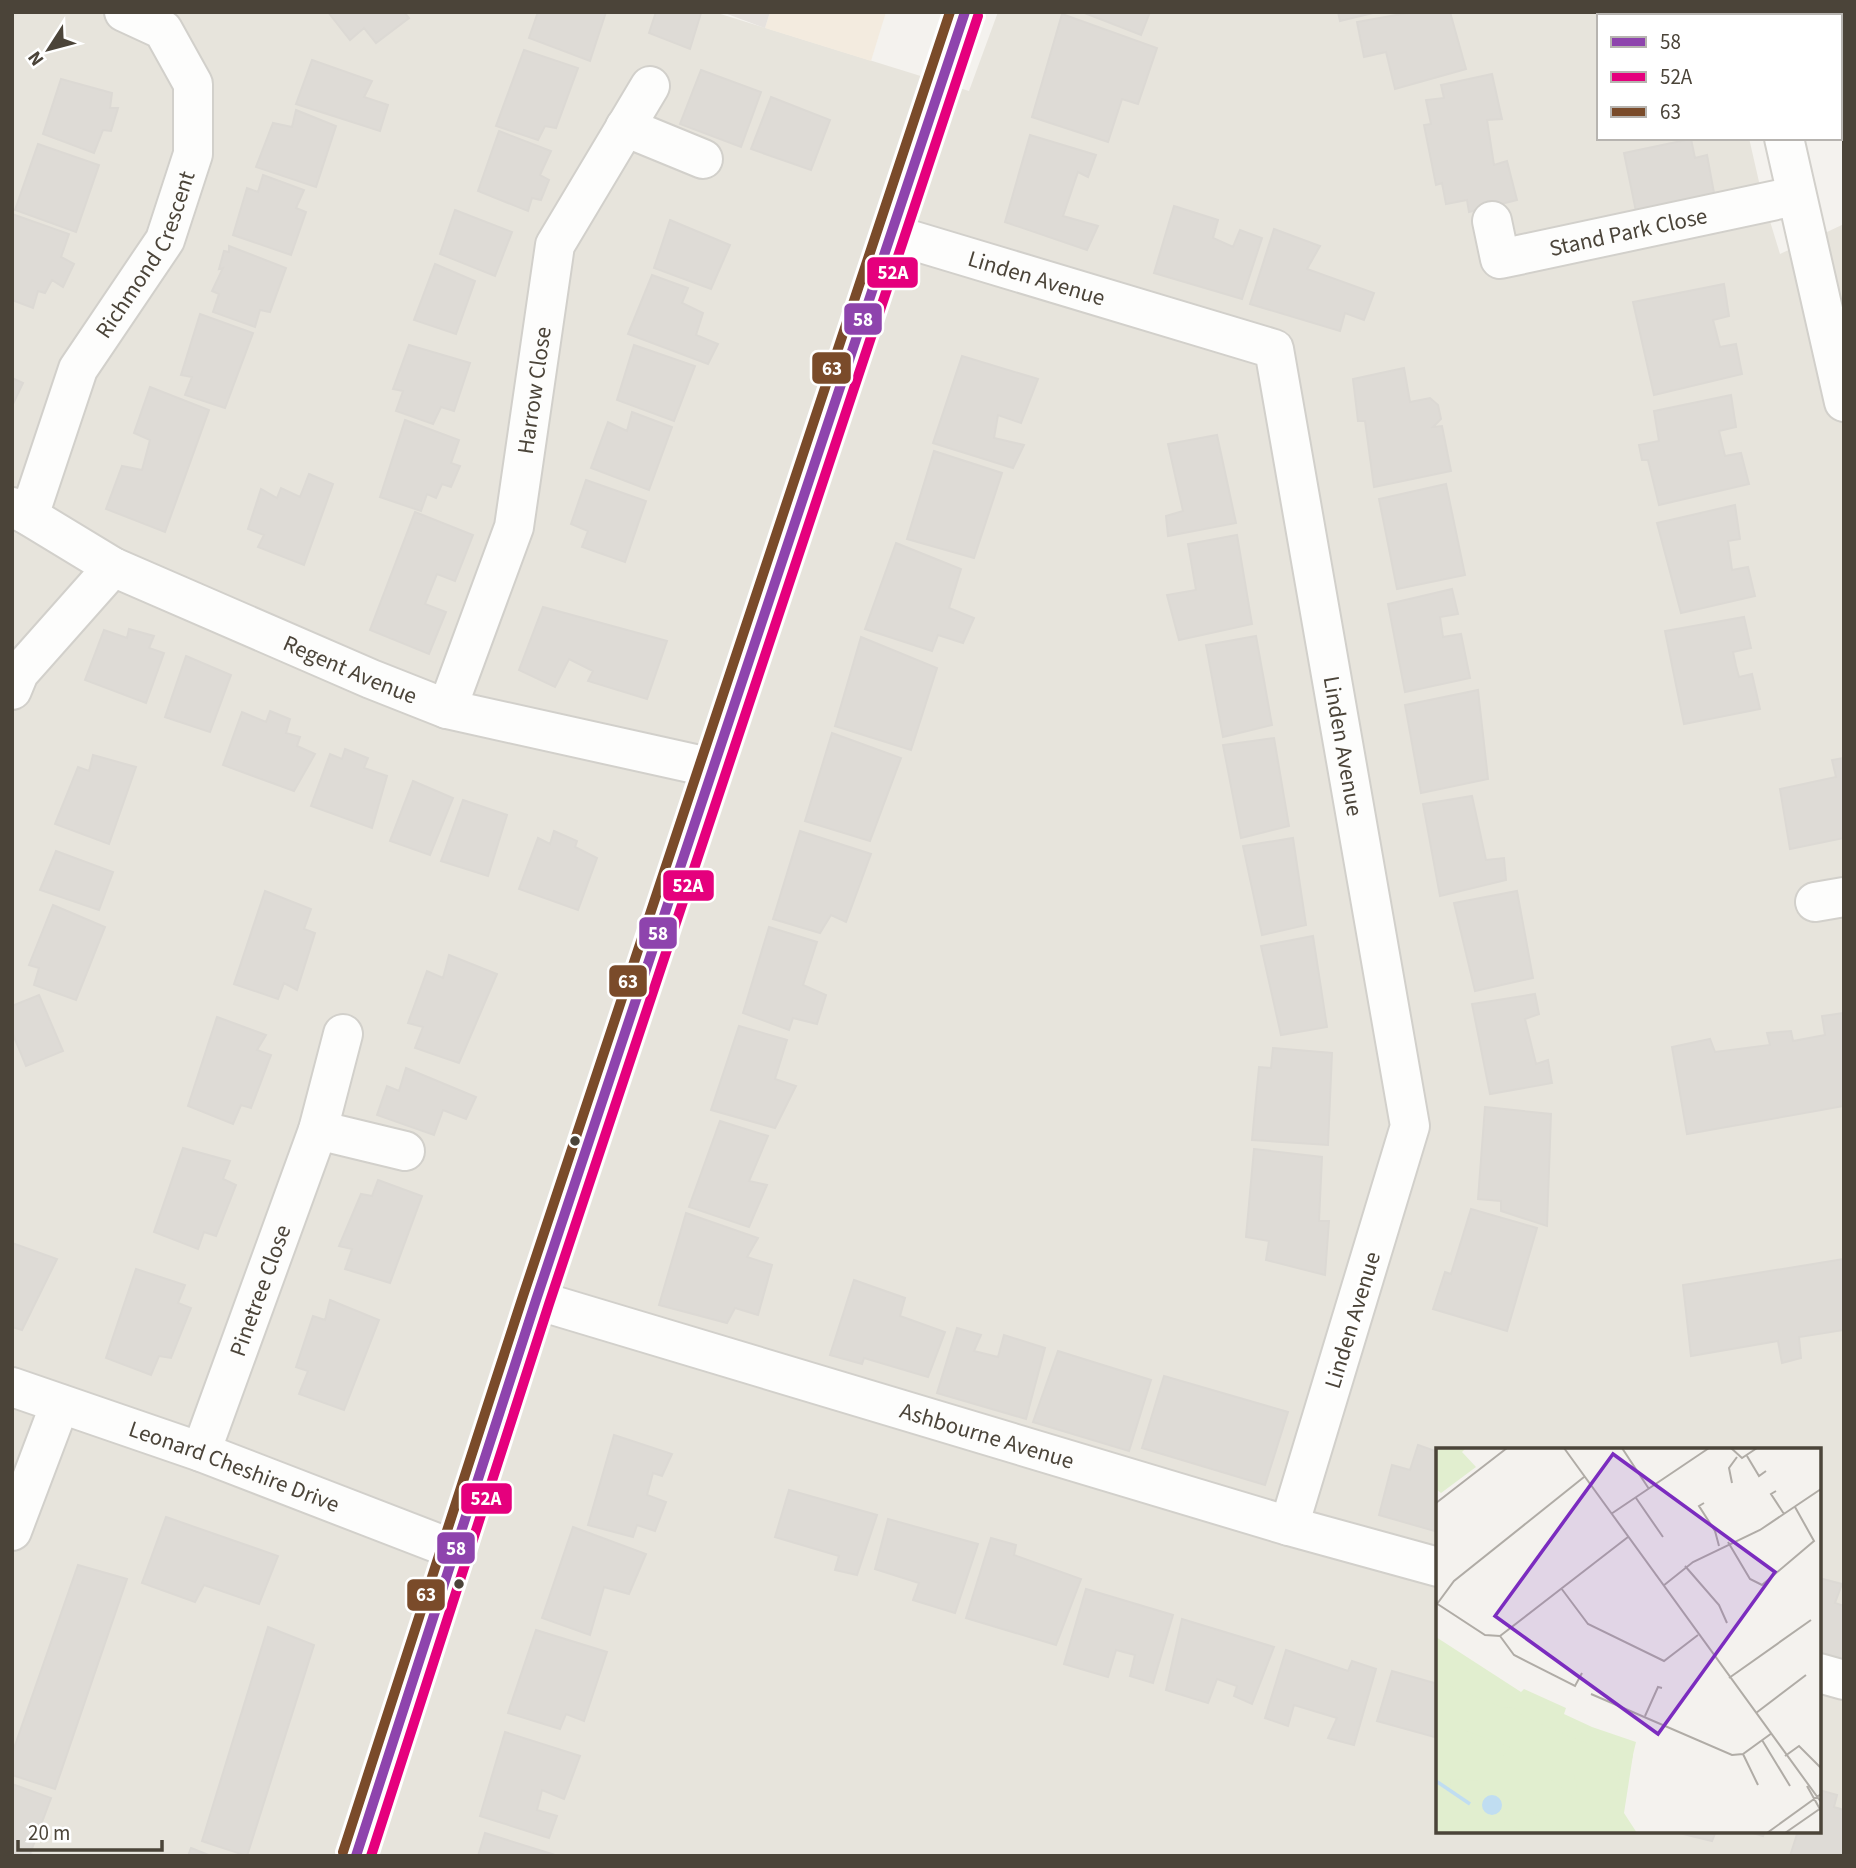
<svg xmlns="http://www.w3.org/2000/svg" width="1856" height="1868" font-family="'Source Sans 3',sans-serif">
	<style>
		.residential { fill: #e7e4dc; fill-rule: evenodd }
		.commercial { fill: #f3ebdf }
		.industrial { fill: #e6e2de }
		.education { fill: #eae5da }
		.building { fill: #dedbd6; stroke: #dcd9d4; stroke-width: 2 }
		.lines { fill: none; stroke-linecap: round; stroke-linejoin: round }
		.minor-casing { stroke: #d2d0cb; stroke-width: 42 }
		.tertiary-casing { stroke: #d2d0cb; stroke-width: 42 }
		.minor { stroke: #fdfdfc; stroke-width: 38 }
		.tertiary { stroke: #fdfdfc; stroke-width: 38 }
		.bus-1-casing { stroke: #fff; stroke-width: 16 }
		.bus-2-casing { stroke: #fff; stroke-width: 16 }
		.bus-3-casing { stroke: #fff; stroke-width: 16 }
		.bus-1 { stroke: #8e44ad; stroke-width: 10 }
		.bus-2 { stroke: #e5007d; stroke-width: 10 }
		.bus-3 { stroke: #7a4b2a; stroke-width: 10 }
		.bus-dot { fill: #4b4439; stroke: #fff; stroke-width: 2.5 }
		.labels { text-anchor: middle; stroke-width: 6; stroke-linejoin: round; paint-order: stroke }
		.street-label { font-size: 23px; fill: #4b4439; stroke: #fff }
		.inset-river { fill: none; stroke: #c0ddf1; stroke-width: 3.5 }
		.inset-road { fill: none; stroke: #b0aca6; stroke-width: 2 }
		.view { fill: #7b2cbf; fill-opacity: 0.15; stroke: #7b2cbf; stroke-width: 3.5 }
		.inset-edge { fill: none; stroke: #4b4439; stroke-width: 3.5 }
		.line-badge { stroke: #fff; stroke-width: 2.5 }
		.badge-label { font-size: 19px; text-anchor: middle; font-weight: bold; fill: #fff }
	</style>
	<rect width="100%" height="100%" fill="#f4f2ee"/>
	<path class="residential" d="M 12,12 L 714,12 L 969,91 L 998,12 L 1721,12 L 1721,16 L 1599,16 L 1599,138 L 1749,138 L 1762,195 L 1780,254 L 1844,224 L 1844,1856 L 12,1856 ZM 1438,1450 L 1819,1450 L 1819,1831 L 1438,1831 Z"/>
	<path class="commercial" d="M 770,12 L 886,12 L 871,61 L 765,28 Z"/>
	<path class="industrial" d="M 722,12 L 770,12 L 765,28 Z"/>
	<path class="education" d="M 1814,12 L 1844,12 L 1844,142 L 1840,126 L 1840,16 L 1815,16 Z"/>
	<path class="building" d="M 328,12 L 404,12 L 409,18 L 376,43 L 364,28 L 350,40 Z
		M 538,12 L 606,12 L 590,61 L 529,38 Z
		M 656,12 L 701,13 L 690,49 L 649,33 Z
		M 1082,12 L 1150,12 L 1141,35 Z
		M 1338,12 L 1377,12 L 1340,21 Z
		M 1413,12 L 1450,12 L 1466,69 L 1395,89 L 1386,52 L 1364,57 L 1357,22 Z
		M 1062,14 L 1157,48 L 1138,104 L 1122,99 L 1108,142 L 1032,117 Z
		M 524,50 L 578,68 L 556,128 L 545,126 L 538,140 L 496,126 Z
		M 312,60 L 372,81 L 364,97 L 388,105 L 380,131 L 296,104 Z
		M 701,70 L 761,92 L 741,147 L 680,124 Z
		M 1492,74 L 1502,119 L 1487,120 L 1494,165 L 1507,161 L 1517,200 L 1469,212 L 1467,200 L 1446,204 L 1442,183 L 1436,185 L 1424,125 L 1431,124 L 1426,100 L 1444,98 L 1441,85 Z
		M 61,79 L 112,93 L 110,108 L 118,108 L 111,131 L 103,130 L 94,153 L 43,134 Z
		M 771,97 L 830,120 L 811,170 L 751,149 Z
		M 296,110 L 336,126 L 316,187 L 256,167 L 273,123 L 292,127 Z
		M 499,131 L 551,151 L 540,175 L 549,180 L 541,200 L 532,198 L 528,211 L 478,191 Z
		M 1030,135 L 1096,155 L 1088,177 L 1078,172 L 1063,216 L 1098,226 L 1087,250 L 1005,222 Z
		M 1691,139 L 1695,158 L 1707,155 L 1717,209 L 1639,226 L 1624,153 Z
		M 38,144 L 99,165 L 76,232 L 15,210 Z
		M 263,175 L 304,190 L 296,208 L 306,212 L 291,255 L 233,235 L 247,188 L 258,192 Z
		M 1174,206 L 1218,220 L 1213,238 L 1233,247 L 1240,230 L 1262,238 L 1242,299 L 1154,273 Z
		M 455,210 L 512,232 L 495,276 L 440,254 Z
		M 12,214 L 69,234 L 61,257 L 74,264 L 63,287 L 52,280 L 45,293 L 38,291 L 33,308 L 12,300 Z
		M 670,220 L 730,245 L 711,289 L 654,268 Z
		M 1274,229 L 1320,246 L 1307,269 L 1374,293 L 1364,320 L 1345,313 L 1340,331 L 1250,304 Z
		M 229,246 L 286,268 L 270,312 L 260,310 L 255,327 L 213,312 L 219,294 L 212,291 L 223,268 L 219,269 L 224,251 L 229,252 Z
		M 435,264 L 475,281 L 456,334 L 414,320 Z
		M 652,275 L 688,288 L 682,303 L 703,313 L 696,335 L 718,344 L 708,364 L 628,334 Z
		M 1724,284 L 1729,316 L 1713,320 L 1720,347 L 1736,344 L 1742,374 L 1654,395 L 1633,302 Z
		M 200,314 L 253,333 L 225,408 L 185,395 L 192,377 L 181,375 Z
		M 409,345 L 470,363 L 454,411 L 441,407 L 433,424 L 396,411 L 403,391 L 393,389 Z
		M 634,345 L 695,366 L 674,421 L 617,400 Z
		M 962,356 L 1038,379 L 1021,423 L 998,415 L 994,438 L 1024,445 L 1013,468 L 933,443 Z
		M 1404,368 L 1410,402 L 1430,398 L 1438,405 L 1441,419 L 1433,427 L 1442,426 L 1451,471 L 1374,487 L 1365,421 L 1358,421 L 1353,379 Z
		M 12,378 L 23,383 L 12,406 Z
		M 150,387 L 209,410 L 165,532 L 106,509 L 122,466 L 142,470 L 150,440 L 134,433 Z
		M 1731,395 L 1736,427 L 1719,431 L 1725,456 L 1741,453 L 1749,484 L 1659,505 L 1648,460 L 1642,460 L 1639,445 L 1659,441 L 1654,411 Z
		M 632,412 L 672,427 L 649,490 L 591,468 L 608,422 L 627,431 Z
		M 405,420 L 459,440 L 451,463 L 460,466 L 451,487 L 442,484 L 436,498 L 427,494 L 421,511 L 380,497 Z
		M 1217,435 L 1236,523 L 1168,536 L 1166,516 L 1183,511 L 1168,444 Z
		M 934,451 L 1002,473 L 974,558 L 907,539 Z
		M 309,474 L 333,484 L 304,565 L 258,547 L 264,535 L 248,529 L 261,489 L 277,498 L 281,488 L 300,497 Z
		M 586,480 L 646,501 L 625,562 L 582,547 L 588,531 L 571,524 Z
		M 1446,484 L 1465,575 L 1397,589 L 1379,499 Z
		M 1735,505 L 1740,539 L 1728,541 L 1732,570 L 1748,567 L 1755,596 L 1681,613 L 1657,523 Z
		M 415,512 L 473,535 L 455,581 L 437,574 L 425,604 L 446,612 L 429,654 L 370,630 Z
		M 1237,535 L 1252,624 L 1179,640 L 1167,595 L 1196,590 L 1188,544 Z
		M 896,543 L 961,569 L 949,608 L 974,618 L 963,643 L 938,635 L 932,651 L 865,629 Z
		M 1452,589 L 1458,614 L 1440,617 L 1443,637 L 1461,634 L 1470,678 L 1405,692 L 1388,604 Z
		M 543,607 L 667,641 L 647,699 L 588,681 L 593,671 L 569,659 L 555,687 L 519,670 Z
		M 1744,617 L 1751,648 L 1733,652 L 1736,666 L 1739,677 L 1752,674 L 1760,709 L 1684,724 L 1665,631 Z
		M 129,629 L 154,636 L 149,648 L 164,653 L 146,703 L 85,680 L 104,630 L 127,638 Z
		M 1256,636 L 1272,725 L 1223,737 L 1206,645 Z
		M 861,637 L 937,668 L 911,750 L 835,726 Z
		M 186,656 L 231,675 L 210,732 L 165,717 Z
		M 1478,690 L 1488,779 L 1421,793 L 1405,705 Z
		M 270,711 L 290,719 L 286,733 L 300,737 L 297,746 L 315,754 L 294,791 L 223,765 L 242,712 L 266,722 Z
		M 832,733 L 901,758 L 870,841 L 805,821 Z
		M 1274,738 L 1289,826 L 1241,838 L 1223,745 Z
		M 345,749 L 368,758 L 364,768 L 387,776 L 372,828 L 311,806 L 330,754 L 342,759 Z
		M 93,755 L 136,767 L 109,844 L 55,824 L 78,767 L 89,771 Z
		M 1844,758 L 1844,838 L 1790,849 L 1780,789 L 1836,777 L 1832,760 Z
		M 413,781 L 453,798 L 430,855 L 390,841 Z
		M 1472,796 L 1486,860 L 1504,858 L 1506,880 L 1440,896 L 1423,804 Z
		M 463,800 L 507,815 L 488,876 L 441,861 Z
		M 554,831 L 577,841 L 575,847 L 597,858 L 578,910 L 519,889 L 538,838 L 550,844 Z
		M 800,831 L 871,854 L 846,922 L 831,915 L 820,933 L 773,919 Z
		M 1293,838 L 1306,925 L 1262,935 L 1243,846 Z
		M 56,851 L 113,872 L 99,910 L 40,890 Z
		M 265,891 L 311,909 L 304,929 L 315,933 L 297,990 L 284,983 L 278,999 L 234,984 Z
		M 1517,891 L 1533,978 L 1475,991 L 1454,903 Z
		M 53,905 L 105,927 L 76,1000 L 34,985 L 39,968 L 29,965 Z
		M 769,927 L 817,942 L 803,985 L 826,995 L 817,1024 L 793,1018 L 789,1030 L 743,1013 Z
		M 1313,936 L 1327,1027 L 1281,1035 L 1261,946 Z
		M 449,955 L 497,974 L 459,1063 L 415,1048 L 423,1027 L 408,1023 L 427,971 L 443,978 Z
		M 1535,994 L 1539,1014 L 1525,1019 L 1536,1064 L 1548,1060 L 1552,1083 L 1490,1094 L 1472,1004 Z
		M 39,995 L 63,1051 L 26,1066 L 12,1032 L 12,1006 Z
		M 1844,1013 L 1844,1106 L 1687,1134 L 1672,1047 L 1710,1039 L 1715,1052 L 1770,1045 L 1767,1033 L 1791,1031 L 1793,1041 L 1825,1035 L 1822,1016 Z
		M 217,1017 L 266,1035 L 257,1050 L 271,1055 L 251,1108 L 241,1105 L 233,1124 L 188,1106 Z
		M 739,1026 L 787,1040 L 775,1079 L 796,1086 L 775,1128 L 711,1110 Z
		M 1273,1048 L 1332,1053 L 1328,1145 L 1252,1140 L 1259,1067 L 1271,1068 Z
		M 406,1068 L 476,1097 L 466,1119 L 443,1110 L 434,1135 L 377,1115 L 387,1086 L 399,1091 Z
		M 1485,1107 L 1551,1114 L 1547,1226 L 1501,1211 L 1501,1201 L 1478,1199 Z
		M 720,1121 L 768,1136 L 749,1181 L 767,1185 L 749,1227 L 689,1207 Z
		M 183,1148 L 230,1161 L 223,1179 L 236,1185 L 216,1236 L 204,1232 L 198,1249 L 154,1232 Z
		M 1254,1149 L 1322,1157 L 1319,1221 L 1329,1221 L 1325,1275 L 1266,1260 L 1269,1241 L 1246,1237 Z
		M 378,1180 L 422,1196 L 390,1283 L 345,1269 L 352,1249 L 339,1246 L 361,1194 L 372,1196 Z
		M 1471,1209 L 1537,1228 L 1507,1331 L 1433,1309 L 1445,1272 L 1451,1274 Z
		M 686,1213 L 758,1238 L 747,1257 L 772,1265 L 758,1315 L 735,1308 L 727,1323 L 659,1305 Z
		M 12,1243 L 57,1259 L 22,1330 L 12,1327 Z
		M 1844,1259 L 1844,1330 L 1799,1337 L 1801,1358 L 1782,1363 L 1778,1341 L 1691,1356 L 1683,1285 Z
		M 136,1269 L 185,1285 L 178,1303 L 191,1308 L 171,1358 L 159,1356 L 151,1375 L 106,1358 Z
		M 854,1280 L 905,1298 L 900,1316 L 945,1332 L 928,1377 L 864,1358 L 862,1364 L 830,1355 Z
		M 330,1300 L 379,1320 L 344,1410 L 299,1394 L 308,1371 L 296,1367 L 313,1316 L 325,1320 Z
		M 957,1328 L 981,1335 L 974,1351 L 998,1357 L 1004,1335 L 1045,1348 L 1026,1419 L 937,1393 Z
		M 1058,1351 L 1151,1380 L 1129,1451 L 1033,1422 Z
		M 1164,1376 L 1288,1412 L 1265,1485 L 1142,1448 Z
		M 614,1435 L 672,1454 L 662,1476 L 653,1473 L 647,1495 L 666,1502 L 655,1531 L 637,1525 L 633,1537 L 588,1525 Z
		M 1418,1445 L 1438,1452 L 1438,1532 L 1379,1515 L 1392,1465 L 1410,1470 Z
		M 789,1490 L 877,1515 L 857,1575 L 835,1570 L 839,1556 L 775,1537 Z
		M 166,1517 L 278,1556 L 259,1604 L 204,1585 L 195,1602 L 142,1583 Z
		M 888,1519 L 978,1544 L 955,1613 L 913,1600 L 919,1583 L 875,1569 Z
		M 573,1527 L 646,1554 L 629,1594 L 604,1587 L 590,1635 L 542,1618 Z
		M 991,1538 L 1016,1545 L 1014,1555 L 1081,1579 L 1056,1645 L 966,1618 Z
		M 78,1565 L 127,1579 L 55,1789 L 12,1775 L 12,1754 Z
		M 1819,1578 L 1842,1584 L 1835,1603 L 1844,1606 L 1844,1657 L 1841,1661 L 1819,1654 Z
		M 1086,1589 L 1173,1615 L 1153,1683 L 1130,1676 L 1135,1655 L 1116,1650 L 1108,1677 L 1064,1664 Z
		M 1182,1619 L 1274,1647 L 1252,1704 L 1234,1696 L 1237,1686 L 1217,1679 L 1208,1703 L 1166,1690 Z
		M 268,1627 L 314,1645 L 247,1856 L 202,1841 Z
		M 536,1630 L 607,1652 L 584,1721 L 566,1714 L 560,1729 L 508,1713 Z
		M 1286,1650 L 1348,1671 L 1352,1661 L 1376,1669 L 1354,1745 L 1328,1738 L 1337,1718 L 1294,1705 L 1288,1726 L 1265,1718 Z
		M 1392,1671 L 1438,1684 L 1438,1738 L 1377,1721 Z
		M 505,1732 L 580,1756 L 564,1799 L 542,1790 L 537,1810 L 557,1816 L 549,1838 L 480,1816 Z
		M 12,1784 L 51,1798 L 30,1854 L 36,1856 L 12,1856 Z
		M 1819,1790 L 1837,1795 L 1834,1807 L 1844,1810 L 1844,1856 L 1790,1856 L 1798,1831 L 1819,1831 Z
		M 1671,1831 L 1716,1831 L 1712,1841 Z
		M 1746,1831 L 1765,1831 L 1763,1836 Z
		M 485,1833 L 555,1855 L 478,1856 Z
		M 191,1848 L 211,1856 L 188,1856 Z"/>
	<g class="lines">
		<g class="minor-casing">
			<g id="minor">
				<path d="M 1758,12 L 1758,16"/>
				<path d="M 625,127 L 703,159"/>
				<path d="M 1784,138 L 1844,402"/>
				<path id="s1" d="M 1492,221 L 1500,259 L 1795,196"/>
				<path id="s2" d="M 891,234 L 1274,349 L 1410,1126 L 1289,1526"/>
				<path id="s3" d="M 12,507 L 29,516 L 113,567 L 371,679 L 447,709 L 713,768"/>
				<path id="s4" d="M 29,516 L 78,369 L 165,240 L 193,154 L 193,84 L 163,30 L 124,12"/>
				<path d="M 12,690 L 19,673 L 113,567"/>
				<path id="s5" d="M 447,709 L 514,527 L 555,245 L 650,86"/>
				<path d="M 1815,902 L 1844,897"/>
				<path d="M 318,1130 L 405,1151"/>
				<path id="s6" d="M 536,1300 L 1289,1526 L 1438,1567"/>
				<path id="s7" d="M 12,1387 L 201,1452 L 455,1550"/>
				<path id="s8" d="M 201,1452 L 318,1130 L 343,1034"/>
				<path d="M 12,1531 L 60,1404"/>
				<path d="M 1819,1673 L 1844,1680"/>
			</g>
		</g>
		<g class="tertiary-casing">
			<path id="tertiary" d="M 356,1856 L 536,1300 L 965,12"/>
		</g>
		<use href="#minor" class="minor"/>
		<use href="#tertiary" class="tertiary"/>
		<g class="bus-1-casing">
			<path id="bus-1" d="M 356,1856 L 536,1300 L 965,12"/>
		</g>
		<g class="bus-2-casing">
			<path id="bus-2" d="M 371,1856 L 549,1304 L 978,16"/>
		</g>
		<g class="bus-3-casing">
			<path id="bus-3" d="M 343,1852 L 523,1296 L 950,12"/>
		</g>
		<use href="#bus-1" class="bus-1"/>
		<use href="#bus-2" class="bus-2"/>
		<use href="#bus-3" class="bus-3"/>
	</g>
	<g class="bus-dot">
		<circle cx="575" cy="1141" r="6"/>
		<circle cx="459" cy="1584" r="6"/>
	</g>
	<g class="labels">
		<g class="street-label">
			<text dy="8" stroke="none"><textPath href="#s1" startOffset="170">Stand Park Close</textPath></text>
			<text dy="8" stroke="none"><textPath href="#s4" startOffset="289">Richmond Crescent</textPath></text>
			<text dy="8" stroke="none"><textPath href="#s2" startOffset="152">Linden Avenue</textPath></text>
			<text dy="8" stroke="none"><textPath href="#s5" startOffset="332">Harrow Close</textPath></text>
			<text dy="8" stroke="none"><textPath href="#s3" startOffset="376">Regent Avenue</textPath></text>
			<text dy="8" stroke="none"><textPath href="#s2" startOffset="803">Linden Avenue</textPath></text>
			<text dy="8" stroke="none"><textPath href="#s8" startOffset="172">Pinetree Close</textPath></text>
			<text transform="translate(1352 1320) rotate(-73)" y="8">Linden Avenue</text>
			<text dy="8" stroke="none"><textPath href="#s6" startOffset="471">Ashbourne Avenue</textPath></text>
			<text dy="8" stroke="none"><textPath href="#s7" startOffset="236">Leonard Cheshire Drive</textPath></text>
		</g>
	</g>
	<g transform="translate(1436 1448)">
		<rect width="385" height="385" fill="#f4f2ee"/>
		<path d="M 0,192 L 100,260 L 197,307 L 188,365 L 201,385 L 0,385 Z" fill="#e1eecf"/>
		<path d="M 0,189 L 85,244 L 88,241 L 130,260 L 128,266 L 156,279 L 200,294 L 184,362 L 199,385 L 180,385 L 170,369 L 184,336 L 180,308 L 87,268 L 77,259 L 68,260 L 0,232 ZM 9,265 L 25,281 L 74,299 L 67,308 L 41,298 L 35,289 L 0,289 L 0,271 ZM 105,308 L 127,326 L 138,327 L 142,345 L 136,348 L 105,324 ZM 15,331 L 42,333 L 57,346 L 44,359 L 25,352 L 14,340 ZM 71,359 L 103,368 L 128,385 L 97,385 L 68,376 Z" fill="#e1eecf"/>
		<path d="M 0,0 L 30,0 L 26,4 L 40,19 L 5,45 L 0,41 Z" fill="#e1eecf"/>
		<path d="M46 357a10 10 0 1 1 20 0a10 10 0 1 1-20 0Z" fill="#c0ddf1"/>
		<path class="inset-river" d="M 0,333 L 34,356"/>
		<path class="inset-road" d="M 128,0 L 385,354M 186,0 L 213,41M 295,0 L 306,10 L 321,0M 311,8 L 323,28 L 330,23M 296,35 L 293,20 L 301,9M 340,43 L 335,46 L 348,66M 200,50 L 227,89M 0,55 L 71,0M 268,55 L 263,58 L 279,83 L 283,98M 175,66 L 273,0M 292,94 L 314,131 L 326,137 L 378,93 L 359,59M 249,118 L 283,157 L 291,175M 227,138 L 257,114 L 324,82 L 385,41M 125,140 L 152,176 L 228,213 L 262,187M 0,155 L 49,187 L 64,188 L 192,89M 1,156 L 18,133 L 148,29M 64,188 L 78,207 L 139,238 L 146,225M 293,230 L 375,172M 155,246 L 296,307 L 307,306 L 336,285M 320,265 L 370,227M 209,268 L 222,239 L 226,240M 326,292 L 354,338M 307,306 L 322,337M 349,308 L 363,298 L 385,320M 371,338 L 385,363M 331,385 L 385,346M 349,385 L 385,360"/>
		<path class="view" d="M 177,6 L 339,124 L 222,286 L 59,168 Z"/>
		<rect width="385" height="385" class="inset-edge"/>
	</g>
	<g class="line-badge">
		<rect x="866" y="256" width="53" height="33" rx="7" fill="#e5007d"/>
		<rect x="843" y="302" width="40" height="34" rx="7" fill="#8e44ad"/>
		<rect x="811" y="351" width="41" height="34" rx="7" fill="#7a4b2a"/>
		<rect x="662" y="869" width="53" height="33" rx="7" fill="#e5007d"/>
		<rect x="638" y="916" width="40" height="34" rx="7" fill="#8e44ad"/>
		<rect x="608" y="964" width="40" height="34" rx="7" fill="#7a4b2a"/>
		<rect x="460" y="1482" width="53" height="33" rx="7" fill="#e5007d"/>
		<rect x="436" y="1531" width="40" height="34" rx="7" fill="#8e44ad"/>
		<rect x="406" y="1578" width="40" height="34" rx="7" fill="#7a4b2a"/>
	</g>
	<g class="badge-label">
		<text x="893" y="279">52A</text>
		<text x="863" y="326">58</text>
		<text x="832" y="375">63</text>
		<text x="688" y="892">52A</text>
		<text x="658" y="940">58</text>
		<text x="628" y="988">63</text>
		<text x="486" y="1505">52A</text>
		<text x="456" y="1555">58</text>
		<text x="426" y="1601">63</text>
	</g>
	<rect width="1856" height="1868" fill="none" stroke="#4b4439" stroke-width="28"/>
	<rect x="1597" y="14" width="245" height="126" fill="#ffffff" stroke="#b7b4b0" stroke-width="2"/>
	<rect x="1611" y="37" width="35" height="10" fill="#8e44ad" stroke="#b7b4b0" stroke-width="2"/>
	<text x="1660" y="49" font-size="21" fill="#4b4439">58</text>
	<rect x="1611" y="72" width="35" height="10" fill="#e5007d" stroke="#b7b4b0" stroke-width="2"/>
	<text x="1660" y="84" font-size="21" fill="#4b4439">52A</text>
	<rect x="1611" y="107" width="35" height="10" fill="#7a4b2a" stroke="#b7b4b0" stroke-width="2"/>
	<text x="1660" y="119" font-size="21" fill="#4b4439">63</text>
	<g transform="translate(49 49) rotate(234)" stroke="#ffffff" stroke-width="5" paint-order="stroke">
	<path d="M0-5L12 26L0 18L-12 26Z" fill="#4b4439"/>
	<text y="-10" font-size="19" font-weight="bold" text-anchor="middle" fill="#4b4439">N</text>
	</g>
	<path d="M18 1840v10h144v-10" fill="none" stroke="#4b4439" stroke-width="3.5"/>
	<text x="28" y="1840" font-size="21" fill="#4b4439" stroke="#ffffff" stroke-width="5" paint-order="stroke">20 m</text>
</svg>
